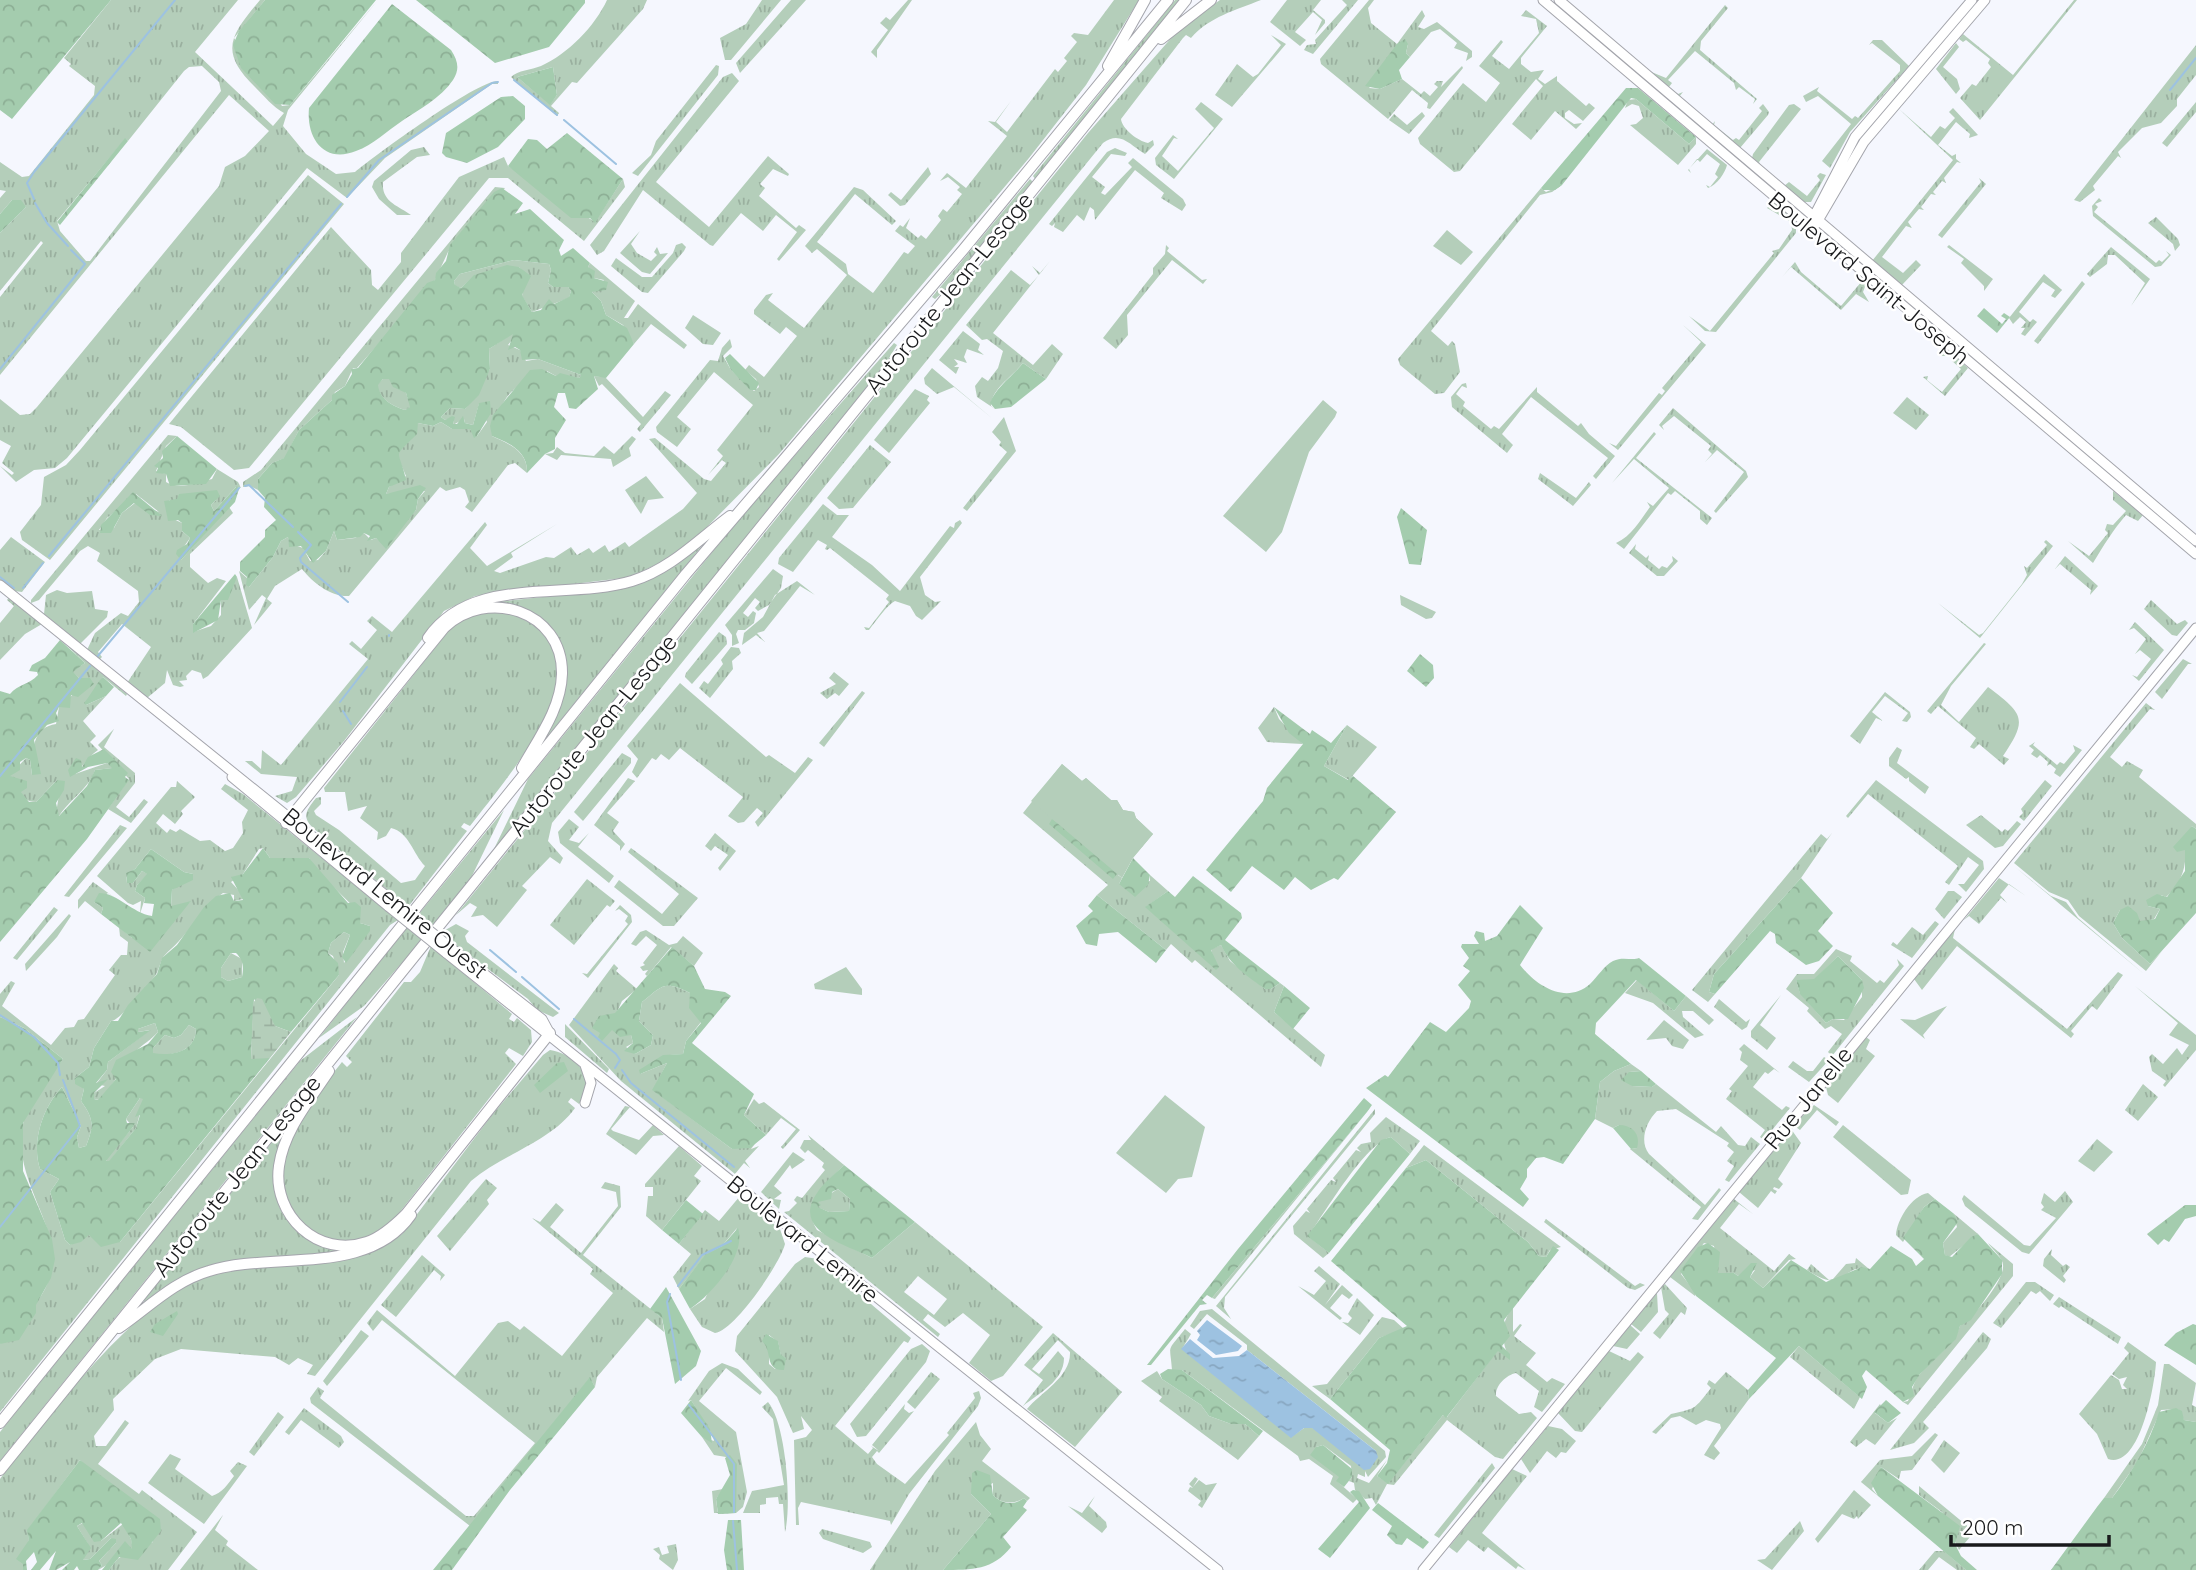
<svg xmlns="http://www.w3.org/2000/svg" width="2196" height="1570" font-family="Quicksand,sans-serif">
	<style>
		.grass { fill: url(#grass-tufts); fill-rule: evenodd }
		.forest { fill: url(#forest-crowns); fill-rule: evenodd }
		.wetland { fill: url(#wetland-marsh) }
		.park { fill: #b4ceba }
		.water { fill: url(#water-ripples) }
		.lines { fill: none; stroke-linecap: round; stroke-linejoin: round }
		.stream { stroke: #9dc2e1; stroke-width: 2 }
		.major-casing { stroke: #a4a5ac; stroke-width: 11 }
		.highway-casing { stroke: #a4a5ac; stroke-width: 12 }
		.major { stroke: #fff; stroke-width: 9 }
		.highway { stroke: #fff; stroke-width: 10 }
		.major-bridge-casing { stroke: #a4a5ac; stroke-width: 11; stroke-linecap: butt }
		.major-bridge { stroke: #fff; stroke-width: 9 }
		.labels { text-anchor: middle; stroke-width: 5; stroke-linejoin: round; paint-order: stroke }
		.street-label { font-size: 23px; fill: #191a1c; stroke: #fff }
	</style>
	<defs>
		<pattern id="grass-tufts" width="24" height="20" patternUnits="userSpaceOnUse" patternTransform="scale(1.75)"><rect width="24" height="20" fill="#b4ceba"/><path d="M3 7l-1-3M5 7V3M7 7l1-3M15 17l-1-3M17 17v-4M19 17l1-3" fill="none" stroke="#9ab09f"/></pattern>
		<pattern id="forest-crowns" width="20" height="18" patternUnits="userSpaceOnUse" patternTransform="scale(1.75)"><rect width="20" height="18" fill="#a4ccae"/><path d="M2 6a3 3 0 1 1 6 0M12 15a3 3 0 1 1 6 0" fill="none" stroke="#8daf95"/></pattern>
		<pattern id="wetland-marsh" width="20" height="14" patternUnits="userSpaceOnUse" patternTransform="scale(1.75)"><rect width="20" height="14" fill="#b4ceba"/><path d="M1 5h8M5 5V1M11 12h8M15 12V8" fill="none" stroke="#9ab09f"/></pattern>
		<pattern id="water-ripples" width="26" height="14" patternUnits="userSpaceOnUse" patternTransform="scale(1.75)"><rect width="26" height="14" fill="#9dc2e1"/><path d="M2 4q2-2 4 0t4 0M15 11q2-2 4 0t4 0" fill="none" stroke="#87a6c0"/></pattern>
	</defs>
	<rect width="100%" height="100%" fill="#f5f7fe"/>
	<path class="grass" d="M 111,0 L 238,0 L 195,52 L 273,126 L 284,113 C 273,107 264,96 255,87 C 218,51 231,35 260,0 L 265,0 L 234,38 L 282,106 L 290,105 L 378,0 L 288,110 L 283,126 L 306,154 L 336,174 L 355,172 C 376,155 476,81 498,81 L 498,84 L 492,84 L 385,158 L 347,198 L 307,168 L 67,458 L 55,468 L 34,470 L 16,482 L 0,466 L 12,475 L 14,473 L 2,463 L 11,446 L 0,440 L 0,399 L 20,415 L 30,414 L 37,407 L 219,186 L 225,167 L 245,156 L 269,131 L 229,95 L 0,375 L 0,297 L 43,243 L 41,241 L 0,291 L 0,233 L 26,207 L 12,200 L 0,214 L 0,198 L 6,191 L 0,190 L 0,162 L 22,177 L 29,176 L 94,95 L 95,86 L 69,66 L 71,64 L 64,58 ZM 202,66 L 219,82 L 221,91 L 90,261 L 86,261 L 60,231 L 57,221 L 125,139 L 128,141 L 184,71 L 189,67 Z
		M 607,0 L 647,0 L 643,9 L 577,83 L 572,82 L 551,106 L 559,113 L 557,116 L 511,77 C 518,70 531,70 541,66 C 568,54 595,26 607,0 ZM 553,67 L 557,95 L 550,104 L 517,77 Z
		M 762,0 L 781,0 L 731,60 L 725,60 L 720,38 L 746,24 Z
		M 791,0 L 806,0 L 740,73 L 736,63 Z
		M 908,0 L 912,0 L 877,50 L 877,58 L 871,52 L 888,30 L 880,23 L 886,17 L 890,20 Z
		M 1114,0 L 1139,0 L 1086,85 L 1029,158 L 779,454 L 705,529 L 669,558 L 631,577 L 475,596 L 444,611 L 344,741 L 296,797 L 287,803 L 275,796 L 292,791 L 297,777 L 261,774 L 245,761 L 252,761 L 261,769 L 262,750 L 281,765 L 368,659 L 349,644 L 352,641 L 361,649 L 377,630 L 367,621 L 372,616 L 392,632 L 485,522 L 487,525 L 470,548 L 487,566 L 557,524 L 511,553 L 513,557 L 494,571 L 500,573 L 546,557 L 554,558 L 571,547 L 577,555 L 589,548 L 593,553 L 605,545 L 609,552 L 625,542 L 629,547 L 683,509 L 697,493 L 649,439 L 655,438 L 704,479 L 711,481 L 726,463 L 722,460 L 708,475 L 723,456 L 717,450 L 753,405 L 714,372 L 677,417 L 691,429 L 677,447 L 657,432 L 656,427 L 710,360 L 718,361 L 722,348 L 730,339 L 732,347 L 723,356 L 731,370 L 754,391 L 759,387 L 756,379 L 745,370 L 749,365 L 764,377 L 797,336 L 786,327 L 780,334 L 754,314 L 754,310 L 766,295 L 773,293 L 768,300 L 804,328 L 847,275 L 817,249 L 812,253 L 805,246 L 854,187 L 863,190 L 896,221 L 892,225 L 855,194 L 817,242 L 846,264 L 848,274 L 873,293 L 904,252 L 908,254 L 915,246 L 895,231 L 900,225 L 903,227 L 910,218 L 906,228 L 918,238 L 921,235 L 926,239 L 941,220 L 938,216 L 943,209 L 947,212 L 962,194 L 957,190 L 960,187 L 948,177 L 940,181 L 947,173 L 966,188 L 1007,136 L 988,121 L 995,122 L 1011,101 L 996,122 L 1007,132 L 1055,69 L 1058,72 L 1067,61 L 1064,58 L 1077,42 L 1071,36 L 1074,33 L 1088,35 Z
		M 1175,0 L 1181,0 L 1036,180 L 1033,176 Z
		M 1220,0 L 1261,0 C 1236,10 1209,17 1191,38 L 1186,35 L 1183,38 L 1121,119 C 1122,129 1138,141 1148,143 L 1153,140 L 1154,145 L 1145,154 C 1130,145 1120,130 1103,143 L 552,823 L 548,841 L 563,858 L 560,864 L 550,857 L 522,886 L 527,890 L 497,927 L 483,915 L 471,917 L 477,907 L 470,903 L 456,915 L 1088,133 L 1180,28 Z
		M 1287,0 L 1321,0 L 1313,10 L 1325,20 L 1325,23 L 1315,35 L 1322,20 L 1313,12 L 1295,32 L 1306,40 L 1300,46 L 1270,22 Z
		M 1342,0 L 1358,0 L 1313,54 L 1304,50 L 1307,45 L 1316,44 L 1315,40 L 1347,5 Z
		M 1369,0 L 1374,0 L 1368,8 L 1371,23 L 1397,44 L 1422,10 L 1425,16 L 1418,27 L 1424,29 L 1437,22 L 1472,51 L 1472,57 L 1466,61 L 1468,53 L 1454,48 L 1457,43 L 1440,29 L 1431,32 L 1410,57 L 1406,53 L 1408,44 L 1369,88 L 1380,89 L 1402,79 L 1421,94 L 1424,91 L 1430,96 L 1438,87 L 1434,84 L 1437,81 L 1443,81 L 1441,87 L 1462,66 L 1463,68 L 1430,109 L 1427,108 L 1428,103 L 1412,90 L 1388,119 L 1321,64 L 1320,59 Z
		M 2074,0 L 2077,0 L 1980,120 L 1960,98 L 1972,84 L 1976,86 L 1991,67 L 1988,63 L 1990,59 L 1966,40 L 1963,42 L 1959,39 L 1963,34 L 2013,75 Z
		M 1725,5 L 1728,8 L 1701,41 L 1700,50 L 1757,99 L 1753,104 L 1755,99 L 1739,87 L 1736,90 L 1734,83 L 1695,51 L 1668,80 L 1672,83 L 1669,87 L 1678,94 L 1683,92 L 1679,97 L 1649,71 L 1666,78 Z
		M 1526,10 L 1547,26 L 1521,58 L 1521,64 L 1531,72 L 1544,70 L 1538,79 L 1545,84 L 1557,76 L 1557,81 L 1586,106 L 1589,103 L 1595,108 L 1583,121 L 1569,110 L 1565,113 L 1565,118 L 1574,124 L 1582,123 L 1576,129 L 1555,111 L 1531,140 L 1512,124 L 1543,86 L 1536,79 L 1460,171 L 1454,172 L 1420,144 L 1418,138 L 1463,83 L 1486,102 L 1500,83 L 1479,66 L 1501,40 L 1503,42 L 1492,56 L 1509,69 L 1539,33 L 1536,19 L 1521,16 Z
		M 1271,35 L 1286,44 L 1232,107 L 1215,95 L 1237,64 L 1253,77 L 1258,74 L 1281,45 Z
		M 1873,40 L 1882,40 L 1909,66 L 1850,132 L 1830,168 L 1822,161 L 1851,124 L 1818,96 L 1806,102 L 1803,96 L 1819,87 L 1817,91 L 1852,119 L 1855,116 L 1858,118 L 1900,71 L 1900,65 L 1872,43 L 1869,45 Z
		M 1956,43 L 1959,47 L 1943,67 L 1957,79 L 1960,89 L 1956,94 L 1936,69 Z
		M 2196,45 L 2196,75 L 2177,99 L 2177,106 L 2161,123 L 2142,128 L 2118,152 L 2121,158 L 2118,156 L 2093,186 L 2095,190 L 2080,202 L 2074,200 Z
		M 716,65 L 719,66 L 718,75 L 638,176 L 632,173 L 651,155 L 656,141 Z
		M 732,73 L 739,81 L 656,182 L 709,227 L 768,156 L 789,174 L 788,176 L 773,169 L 760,184 L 765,188 L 759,196 L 796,228 L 799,225 L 806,230 L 779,261 L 777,259 L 797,232 L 776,215 L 763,231 L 741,213 L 713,246 L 710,245 L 643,190 L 604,251 L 597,255 L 590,245 L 723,77 Z
		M 1636,99 L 1689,144 L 1696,137 L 1696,144 L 1678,165 L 1630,125 L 1636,124 L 1643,118 L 1639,106 L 1632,104 L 1625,108 L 1628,100 Z
		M 1201,102 L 1223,119 L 1174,179 L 1156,165 L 1155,158 L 1173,135 L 1178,139 L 1174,138 L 1162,156 L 1178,171 L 1214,128 L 1195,109 Z
		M 2196,102 L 2196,112 L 2167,147 L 2162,143 Z
		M 1763,104 L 1769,112 L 1768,115 L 1740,148 L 1712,125 L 1715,121 L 1714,125 L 1733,140 L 1736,138 L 1739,140 L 1762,111 L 1759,108 Z
		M 1794,104 L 1801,109 L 1759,162 L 1761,166 L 1752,158 L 1753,154 L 1789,105 Z
		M 1953,108 L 1978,135 L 1969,138 L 1970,134 L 1956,122 L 1938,145 L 1952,156 L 1956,154 L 1956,159 L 1961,163 L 1957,162 L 1944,178 L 1946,183 L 1942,181 L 1933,192 L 1936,195 L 1931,194 L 1921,207 L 1924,210 L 1919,209 L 1908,222 L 1912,228 L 1906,226 L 1882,257 L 1903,273 L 1916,260 L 1921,265 L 1901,286 L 1872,261 L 1953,160 L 1899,109 L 1931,137 L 1940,126 L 1945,129 L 1955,118 L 1949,112 Z
		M 1422,112 L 1425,116 L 1409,134 L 1389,120 L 1394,114 L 1407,125 Z
		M 424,147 L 430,155 L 417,157 L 383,182 C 381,202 399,206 411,215 L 397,215 L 379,199 L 372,187 L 374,181 L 411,150 Z
		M 1115,148 L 1127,153 L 1125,156 L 1111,154 L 1092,177 L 1105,187 L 1101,193 L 1105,195 L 1132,167 L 1128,163 L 1133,158 L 1183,199 L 1186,205 L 1182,211 L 1161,198 L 1164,193 L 1135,170 L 1095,220 L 1094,210 L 1090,207 L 1084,221 L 1077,215 L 1063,232 L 1054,227 L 1055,223 L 1052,226 L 1049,224 L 1107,152 Z
		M 1707,149 L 1727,165 C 1725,173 1717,185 1708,188 L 1706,185 L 1710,187 L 1718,177 L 1715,174 L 1720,164 L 1707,154 L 1700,162 L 1697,159 L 1689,169 L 1691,173 L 1688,170 Z
		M 504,157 L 508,166 L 595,222 L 623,179 L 625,187 L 584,241 L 508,178 L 489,178 L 249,468 L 234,470 L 181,427 L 169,424 L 331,227 L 371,270 L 372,285 L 378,290 L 401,262 L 401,253 L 459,177 Z
		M 928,167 L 931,174 L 905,205 L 900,206 L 888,195 L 891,192 L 901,200 Z
		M 1820,173 L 1826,175 L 1811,202 L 1803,202 L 1784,186 L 1789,182 L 1807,196 L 1820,180 L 1817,176 Z
		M 308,175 L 344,204 L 50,560 L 22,540 L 20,532 L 41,505 L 44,477 L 66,465 L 80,450 Z
		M 1979,178 L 1986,184 L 1942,238 L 1938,235 L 1981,182 Z
		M 1030,179 L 1034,183 L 949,287 L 935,299 L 932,297 Z
		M 1562,185 L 1552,192 L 1540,195 L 1431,331 L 1448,346 L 1452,341 L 1455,344 L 1460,372 L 1444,393 L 1435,394 L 1400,365 L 1398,359 L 1541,188 L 1546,192 Z
		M 495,187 L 505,188 L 448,252 L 435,280 L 357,368 L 353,368 L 345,386 L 335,392 L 332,400 L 299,430 L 285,458 L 272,463 L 258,479 L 258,490 L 250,486 L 243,487 L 243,482 L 261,470 Z
		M 2099,198 L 2102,201 L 2095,204 L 2098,207 L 2094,212 L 2156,263 L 2159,260 L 2162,262 L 2169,255 L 2166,251 L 2171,255 L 2161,266 L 2155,267 L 2093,216 L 2092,206 Z
		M 1773,202 L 1796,222 L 1796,233 L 1716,332 L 1705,331 L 1689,316 L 1710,331 L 1774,253 L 1772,251 L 1779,249 L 1792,230 L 1791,222 L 1767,208 Z
		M 2156,217 L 2178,239 L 2180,245 L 2175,251 L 2173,244 L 2148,223 Z
		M 640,231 L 631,244 L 637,253 L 651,261 L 657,255 L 654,252 L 657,247 L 660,254 L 668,253 L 650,274 L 642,272 L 620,253 Z
		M 682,243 L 686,247 L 684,251 L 648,293 L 642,292 L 611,266 L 616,258 L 642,277 L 652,277 L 673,253 L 676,245 Z
		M 1166,245 L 1169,248 L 1167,251 L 1202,280 L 1207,279 L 1203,284 L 1172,260 L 1127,315 L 1128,335 L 1116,349 L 1103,338 L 1153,274 L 1153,268 L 1165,254 Z
		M 1949,245 L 1993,279 L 1984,291 L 1984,286 L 1961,263 L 1964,259 L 1947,247 Z
		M 2111,247 L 2150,279 L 2131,306 L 2145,283 L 2115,255 L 2108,255 L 2107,264 L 2090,277 L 2087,274 Z
		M 514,260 L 549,264 L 551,270 L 548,283 L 553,287 L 568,287 L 571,291 L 569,298 L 532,312 L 522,296 L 526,274 L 519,267 L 475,275 L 461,288 L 455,286 L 454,281 L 460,274 Z
		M 1050,261 L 993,333 L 1033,365 L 1052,344 L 1063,354 L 1046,379 L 1023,363 C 1012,377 991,389 991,406 L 995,409 L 977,397 L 975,386 L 982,377 L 988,381 L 998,368 L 1003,351 L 987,339 L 982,340 L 966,325 L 1011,270 L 1030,285 L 1039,275 L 1032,266 L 1040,273 Z
		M 1795,262 L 1801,272 L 1841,306 L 1862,281 L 1854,271 L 1886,298 L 1881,301 L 1883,298 L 1866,284 L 1863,292 L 1869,302 L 1856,294 L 1841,310 L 1791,267 L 1782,277 Z
		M 590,263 L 635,301 L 624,318 L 628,318 L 638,304 L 687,345 L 684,349 L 651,324 L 634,344 L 623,325 L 606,315 L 601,301 L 592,292 L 597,290 L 604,280 L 594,278 L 588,267 Z
		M 2044,274 L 2062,290 L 2055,298 L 2051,296 L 2055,290 L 2043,282 L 2019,312 L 2030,322 L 2033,319 L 2037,322 L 2025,336 L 2021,334 L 2025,328 L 2021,328 L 2026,322 L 2020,317 L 2013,324 L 2009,318 Z
		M 2082,281 L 2085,284 L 2038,344 L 2034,341 Z
		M 693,315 L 721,333 L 713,345 L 703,344 L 685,328 Z
		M 1683,325 L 1706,345 L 1618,450 L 1609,443 L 1616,446 L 1659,393 L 1662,395 L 1665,391 L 1662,388 L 1701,342 Z
		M 963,331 L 980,344 L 978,350 L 984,355 L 967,349 L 964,357 L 967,363 L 954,359 L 958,364 L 954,367 L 959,367 L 956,374 L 939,360 Z
		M 513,333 L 515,336 L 508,345 L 520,350 L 526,361 L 538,359 L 581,375 L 579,378 L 556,376 L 547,371 C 510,386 501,397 492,436 C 509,444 528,451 527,473 L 515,463 L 508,465 L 472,512 L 465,507 L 469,502 L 465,490 L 460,487 L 446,491 L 440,487 L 349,596 C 331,597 313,583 302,569 L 275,586 L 267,599 L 272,603 L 254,625 L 266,598 L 262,595 L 249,610 L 239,571 L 247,578 L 249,587 L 273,557 L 281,541 L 288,537 L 289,543 L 303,548 L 310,561 L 318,560 L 326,551 L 334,531 L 337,540 L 355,538 L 364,533 L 371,540 L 376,538 L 381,542 L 416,510 L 418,499 L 425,491 L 386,494 L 389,487 L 406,476 L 397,455 L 398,450 L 418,423 L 433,426 L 441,422 L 452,429 L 470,429 L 477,436 L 487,422 L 479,404 L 473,425 L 465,423 L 464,419 L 453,425 L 454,417 L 445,420 L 441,417 L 450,408 L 465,409 L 469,404 L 490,369 L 489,349 Z
		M 894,343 L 897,345 L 880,373 L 493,851 L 528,779 L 744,513 Z
		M 1944,351 L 1948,351 L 1968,368 L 1945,396 L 1923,377 L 1928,376 L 1927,380 L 1942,392 L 1961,369 L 1951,360 L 1952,356 L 1941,356 Z
		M 932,368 L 993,419 L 954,387 L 937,394 L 925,384 L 924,378 Z
		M 594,376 L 605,377 L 643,417 L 665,391 L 671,395 L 640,432 L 637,429 L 641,424 L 602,384 L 599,386 Z
		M 383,379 L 390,379 L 406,393 L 411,407 L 405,410 C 393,406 380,400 377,385 Z
		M 1466,383 L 1467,388 L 1462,386 L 1456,394 L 1465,402 L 1463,406 L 1491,429 L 1494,426 L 1499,429 L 1537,387 L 1537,392 L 1578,426 L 1581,423 L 1589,434 L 1615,456 L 1596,479 L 1593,476 L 1608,458 L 1531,397 L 1502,434 L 1513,445 L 1507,453 L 1452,407 L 1451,397 L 1462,384 Z
		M 915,389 L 929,396 L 927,400 L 930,403 L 889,453 L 874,440 Z
		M 1907,397 L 1929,415 L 1916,430 L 1893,413 Z
		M 1673,408 L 1746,471 L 1748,477 L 1716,513 L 1714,511 L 1744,472 L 1717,450 L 1705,462 L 1712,454 L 1708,450 L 1711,446 L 1674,416 L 1662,426 L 1664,430 L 1659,425 Z
		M 1004,417 L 1016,451 L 967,511 L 963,508 L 1007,452 L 999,445 L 1001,442 L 992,432 Z
		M 1654,432 L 1656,434 L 1636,458 L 1712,518 L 1707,525 L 1700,519 L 1700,511 L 1675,491 L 1671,495 L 1668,493 L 1624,549 L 1616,543 C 1632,536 1640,520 1650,507 L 1647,502 L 1653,506 L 1669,488 L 1634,459 L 1612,483 Z
		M 168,435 L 177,436 L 166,446 L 156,471 L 166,474 L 166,482 C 179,490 197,483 212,479 L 217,469 L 238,482 L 241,488 L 236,487 L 214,511 L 211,505 L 216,500 L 169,500 L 167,516 L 182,523 L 182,531 L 190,538 L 183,548 L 181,560 L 229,507 L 233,513 L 190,554 L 190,567 L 208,583 L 217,578 L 226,581 L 193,624 L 193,632 L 211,626 L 221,615 L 221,600 L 237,577 L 252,628 L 208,676 L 203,679 L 201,673 L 192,670 L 186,676 L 187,680 L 179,681 L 184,686 L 180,687 L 173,685 L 167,670 L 165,683 L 147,698 L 127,683 L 151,647 L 122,624 L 98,652 L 102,657 L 99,660 L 87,650 L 95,633 L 121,613 L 128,616 L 139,602 L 138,591 L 97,561 L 100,553 L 88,546 L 80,551 L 39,600 L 31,603 L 31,600 ZM 136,494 L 159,512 L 135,503 L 122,513 L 114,528 L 99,530 L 107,518 Z
		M 632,436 L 636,439 L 629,448 L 631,456 L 613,467 L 611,459 L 561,455 L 557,460 L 545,454 L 553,453 L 557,447 L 565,453 L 594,456 L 604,446 L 614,454 Z
		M 870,445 L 891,462 L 853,508 L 839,509 L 827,498 Z
		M 1540,473 L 1576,498 L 1589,482 L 1591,485 L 1573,506 L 1538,479 Z
		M 646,476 L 664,498 L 648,500 L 641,514 L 625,490 Z
		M 2113,491 L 2143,515 L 2138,521 L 2126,515 C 2113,530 2104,545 2093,563 L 2068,541 L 2089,556 L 2108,533 L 2105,530 L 2107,524 L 2113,525 L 2126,511 L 2113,500 Z
		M 823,504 L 837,515 L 849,515 L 832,537 L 872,565 L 900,591 L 950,526 L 954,528 L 955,523 L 960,520 L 962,523 L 920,577 L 925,595 L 935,602 L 941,601 L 922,620 L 916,616 L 910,606 L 895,601 C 887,605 876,621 869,630 L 866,630 L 864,627 L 869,628 L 889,602 L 886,599 L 889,595 L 830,548 L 827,550 L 825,549 L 827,545 L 818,540 L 793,572 L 778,564 L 779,558 Z
		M 11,537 L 45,562 L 22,592 L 14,591 L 0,580 L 0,550 Z
		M 2046,540 L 2053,546 L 1980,638 L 1938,603 L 1979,635 L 1983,633 L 2022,584 L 2027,575 L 2024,566 L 2027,568 L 2047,545 L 2044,542 Z
		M 698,544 L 701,547 L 539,747 L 551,725 L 565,659 L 523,609 L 487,603 L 615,589 Z
		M 1636,544 L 1635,549 L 1646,558 L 1649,555 L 1648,560 L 1659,569 L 1662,566 L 1667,568 L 1673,561 L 1672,556 L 1678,561 L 1664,576 L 1657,576 L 1629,553 Z
		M 2065,556 L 2098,586 L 2090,595 L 2091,590 L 2060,564 L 2055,569 Z
		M 773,569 L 783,576 L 781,588 L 769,605 L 758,611 L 755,608 L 760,602 L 755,598 L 743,613 L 748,617 L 753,611 L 756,613 L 754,623 L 745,630 L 738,630 L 736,634 L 739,643 L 732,646 L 732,635 L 725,625 Z
		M 797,581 L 815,595 L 800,586 L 764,631 L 757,633 L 765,642 L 756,635 L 742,645 L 744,633 L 763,617 L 775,595 Z
		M 57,590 L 67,593 L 92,591 L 95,609 L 108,611 L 107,617 L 80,644 L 44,614 L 46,595 Z
		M 1400,595 L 1436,612 L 1432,618 L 1426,619 L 1401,605 Z
		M 9,597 L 42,624 L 25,634 L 0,660 L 0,623 L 14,606 L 7,600 Z
		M 2151,600 L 2177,624 L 2185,620 L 2188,623 L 2177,636 L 2172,635 L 2144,609 Z
		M 500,611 C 626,644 512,771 470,826 L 464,823 L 461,827 L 467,831 L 408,907 L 313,828 C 301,816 307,810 316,798 L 321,797 L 321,804 L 314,811 L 316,815 L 339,830 L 401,883 L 415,880 L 425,866 C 413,854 409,832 391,828 L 386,836 L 377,840 L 378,832 L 360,818 L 367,806 L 348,811 L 345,792 L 325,792 L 324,788 L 453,625 L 477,612 Z
		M 2135,622 L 2164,650 L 2139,681 L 2132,675 L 2137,677 L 2151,659 L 2140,650 L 2135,654 L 2146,639 L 2134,628 L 2129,630 Z
		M 719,632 L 726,637 L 727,644 L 692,684 L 685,677 L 686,673 Z
		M 60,639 L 127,694 L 126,696 L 103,677 L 93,696 L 87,700 L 86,705 L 106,696 L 83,721 L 96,736 L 90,742 L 98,750 C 88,757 84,765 75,774 L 107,763 L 113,768 L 95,770 C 88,790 70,799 59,816 L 56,813 L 59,795 L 57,780 L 36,802 C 17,802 23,783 9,776 L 26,758 L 30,760 L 32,775 C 33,754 30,728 56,724 L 59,707 L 90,679 L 79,678 L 72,672 L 85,663 Z
		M 1984,643 L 1986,644 L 1951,686 L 1941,705 L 1959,722 L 1988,687 C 2024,714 2028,719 2003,756 L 2009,759 L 2004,765 L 1979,744 L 1974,749 L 1970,747 L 1976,738 L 1938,706 L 1931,714 L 1927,711 Z
		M 731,647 L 739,648 L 741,653 L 732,661 L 733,669 L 710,698 L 699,688 L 704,681 L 708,684 L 723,664 L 721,660 Z
		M 2183,659 L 2192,664 L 2188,664 L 2162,699 L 2155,692 Z
		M 834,672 L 849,684 L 839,696 L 835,693 L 827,699 L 820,693 L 836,684 L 829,678 Z
		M 680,683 L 766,757 L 769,755 L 795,773 L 808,757 L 813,760 L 758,827 L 755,822 L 763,813 L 757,808 L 744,822 L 738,823 L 728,816 L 743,797 L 680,748 L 669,760 L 661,754 L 656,760 L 652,758 L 637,778 L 632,772 L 638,759 L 627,746 Z
		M 862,691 L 865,693 L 824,747 L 819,743 Z
		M 1885,692 L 1910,712 L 1911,717 L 1907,722 L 1902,721 L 1908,713 L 1885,696 L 1872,712 L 1883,721 L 1876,718 L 1860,744 L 1850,736 Z
		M 2146,703 L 2155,710 L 2150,709 L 2110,757 L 2122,767 L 2127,761 L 2143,770 L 2139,777 L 2196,824 L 2196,829 L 2192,826 L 2181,849 L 2185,850 C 2187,868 2180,885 2166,897 L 2161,895 L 2148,906 L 2160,909 L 2154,919 L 2142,922 L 2120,910 L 2113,923 L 2122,938 L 2150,964 L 2162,951 L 2146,971 L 2079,916 L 2068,900 L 2049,892 L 2014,863 Z
		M 1274,707 L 1279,719 L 1303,744 L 1267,742 L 1258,728 Z
		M 1347,725 L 1377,747 L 1349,780 L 1324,766 Z
		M 114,729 L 104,747 L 135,773 L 135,783 L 116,807 L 129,817 L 144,799 L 148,802 L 131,823 L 108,809 L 129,779 L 98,745 Z
		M 2035,742 L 2033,745 L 2057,765 L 2060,762 L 2064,764 L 2075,751 L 2073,745 L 2082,750 L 2060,777 L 2054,773 L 2056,769 L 2050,764 L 2047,766 L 2048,762 L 2040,755 L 2037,758 L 2031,754 L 2034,750 L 2029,746 Z
		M 1897,747 L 1902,750 L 1897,763 L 1929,787 L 1925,794 L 1909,781 L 1909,777 L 1906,779 L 1889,766 L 1889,758 Z
		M 622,753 L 631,758 L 631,763 L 583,821 L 574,812 Z
		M 1062,764 L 1082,781 L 1086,778 L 1111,800 L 1117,800 L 1123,810 L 1134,812 L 1136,818 L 1153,834 L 1118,875 L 1122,878 L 1119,884 L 1150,881 L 1150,875 L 1168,891 L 1146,907 L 1216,969 L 1211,949 L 1221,945 L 1230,961 L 1265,989 L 1271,989 L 1280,983 L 1284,986 L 1274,1012 L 1325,1055 L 1321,1067 L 1195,960 L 1192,963 L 1171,944 L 1166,950 L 1097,895 L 1108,885 L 1023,813 Z
		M 628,778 L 635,781 L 607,813 L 619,822 L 613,831 L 625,844 L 620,851 L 620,846 L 594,825 Z
		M 1876,780 L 1983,861 L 1984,869 L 1966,892 L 1958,884 L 1964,884 L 1979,865 L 1968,857 L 1949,885 L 1945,882 L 1958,866 L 1868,794 L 1848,818 L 1846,816 Z
		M 2045,780 L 2052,786 L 2024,821 L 2019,817 L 2023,813 L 2021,809 Z
		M 177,781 L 195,797 L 181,811 L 183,814 L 175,824 L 163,814 L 156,823 L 167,833 L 170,829 L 176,832 L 180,829 L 200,841 L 210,840 L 225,851 L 233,848 L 243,833 L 242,822 L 248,810 L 221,789 L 225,784 L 243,794 L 398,920 L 390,925 L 0,1412 L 0,1344 C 18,1324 39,1306 49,1280 C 68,1232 10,1181 23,1124 C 27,1105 52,1075 63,1059 L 24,1028 L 0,1017 L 0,994 L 11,981 L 15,983 L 2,1006 L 51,1045 L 65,1028 L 74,1027 L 78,1020 L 84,1019 L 115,975 L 109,970 L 121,955 L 127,955 L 128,942 L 120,936 L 119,927 L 132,938 L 190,902 L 171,907 L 172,890 L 193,874 L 184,872 L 151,849 L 135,869 L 126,874 L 127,883 L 133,883 L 142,871 L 148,874 L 137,885 L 135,891 L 145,898 L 140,914 L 141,901 L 133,905 L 128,903 L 97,876 L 171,787 L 176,787 ZM 263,848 L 270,858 L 309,858 L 315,869 L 360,913 L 360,923 L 370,926 L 344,963 L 343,952 L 350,935 L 344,932 L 331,943 L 328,953 L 333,956 L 339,975 L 120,1242 L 88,1235 L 70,1245 L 65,1240 L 50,1192 L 59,1179 L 40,1169 C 31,1142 43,1107 62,1087 L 81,1126 L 77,1137 L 79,1148 L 86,1146 C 94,1126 94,1119 81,1101 L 84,1089 L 75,1078 L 89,1067 L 94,1048 L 111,1021 C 120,1021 147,986 155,976 C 159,970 160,962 164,956 C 169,950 174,947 179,941 C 196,923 203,907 223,893 L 234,895 L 234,901 L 243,899 L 242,894 L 231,882 L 243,874 L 259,849 Z
		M 504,810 L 471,878 L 432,927 L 418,915 Z
		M 1981,815 L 2002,832 L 2005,829 L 2008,831 L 2017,821 L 2021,824 L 2003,846 L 1995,848 L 1966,825 Z
		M 569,819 L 579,827 L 569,840 L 579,843 L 589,833 L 578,847 L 614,876 L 609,883 L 560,843 L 558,832 Z
		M 120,825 L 127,828 L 69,897 L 64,896 Z
		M 715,833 L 736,851 L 720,871 L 718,868 L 728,855 L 715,846 L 711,851 L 705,846 Z
		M 1832,833 L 1801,878 L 1714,974 L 1709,992 L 1715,994 L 1708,1002 L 1692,990 L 1821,834 L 1827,839 Z
		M 631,848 L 698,898 L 674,926 L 663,926 L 614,887 L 619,880 L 662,914 L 679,894 L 628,852 Z
		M 2015,867 L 2051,896 L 2066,902 L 2078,918 L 2144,974 Z
		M 1999,878 L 2026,896 L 2009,884 L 2000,895 L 2007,903 L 2001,898 L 1979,924 L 1969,916 L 1964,920 Z
		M 587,879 L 615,901 L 610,907 L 607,905 L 574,945 L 550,925 Z
		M 93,882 L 125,905 L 108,893 L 94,902 L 103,908 L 101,914 L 85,901 L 78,909 L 78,900 Z
		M 1948,891 L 1954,891 L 1962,897 L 1944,919 L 1935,909 Z
		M 620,905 L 631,915 L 632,922 L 588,978 L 582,973 L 587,974 L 628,924 L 625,921 L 628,916 L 619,909 L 615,911 Z
		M 54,907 L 58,910 L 17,960 L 13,958 Z
		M 69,914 L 71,916 L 57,937 L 26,971 L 25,964 Z
		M 1935,921 L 1939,924 L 1912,958 L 1891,945 L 1893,942 L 1897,945 L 1912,927 L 1923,935 Z
		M 456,924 L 469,931 L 465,936 L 467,942 L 559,1013 L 553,1017 L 537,1010 L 528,999 L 440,933 Z
		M 407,926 L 423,939 L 364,1006 L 319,1038 Z
		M 1955,929 L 1953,938 L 2067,1029 L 2118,972 L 2123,975 L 2097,1010 L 2092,1006 L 2071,1031 L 2074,1034 L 2071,1038 L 1957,946 L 1922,990 L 1914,979 Z
		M 646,930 L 669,945 L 677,943 L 683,936 L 703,953 L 694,966 L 671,947 L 647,976 L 645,974 L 648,970 L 643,971 L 640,967 L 645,965 L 643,963 L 657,945 L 646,936 L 636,946 L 631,944 L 640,932 Z
		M 431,946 L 512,1014 L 509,1019 L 514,1022 L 517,1018 L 531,1030 L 532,1042 L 523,1056 L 509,1048 L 505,1053 L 516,1064 L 396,1217 C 384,1227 372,1238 355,1240 C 317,1246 280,1213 282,1174 C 284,1133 317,1093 342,1062 L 347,1067 L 352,1062 L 346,1056 L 404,982 L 411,982 L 420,972 Z
		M 1836,949 L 1852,956 L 1850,961 L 1877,983 L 1880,980 L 1884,983 L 1899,965 L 1897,959 L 1904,966 L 1832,1056 L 1828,1052 L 1842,1034 L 1831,1026 L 1825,1029 L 1807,1011 L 1809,1008 L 1786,989 L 1797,974 L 1814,974 ZM 1838,956 L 1862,980 L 1862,997 L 1844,1020 L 1833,1019 L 1826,1023 L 1800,993 L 1796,980 L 1814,980 Z
		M 231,953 L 242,959 L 242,977 L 228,981 L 221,977 L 221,968 Z
		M 614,964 L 618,968 L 616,971 L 637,989 L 622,1001 L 608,1032 L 612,1029 L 631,1035 L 633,1043 L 626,1047 L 635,1054 L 651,1045 L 653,1035 L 639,1021 L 642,1002 C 663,985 664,980 690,993 L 701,1022 L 686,1041 L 683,1054 L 670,1055 L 640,1074 L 667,1063 L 653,1090 L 732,1149 L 760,1137 L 751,1149 L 759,1146 L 745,1161 L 750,1168 L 744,1163 L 735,1174 L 621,1081 L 569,1025 Z
		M 1637,980 L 1674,1011 L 1686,996 L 1714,1020 L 1709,1025 L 1693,1011 L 1682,1011 L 1683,1017 L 1704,1035 L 1695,1038 L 1653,1003 L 1625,993 Z
		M 2135,986 L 2196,1035 L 2196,1050 L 2165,1087 L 2163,1085 L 2166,1081 L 2152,1071 L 2149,1057 L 2152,1054 L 2163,1064 L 2177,1048 L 2182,1055 L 2189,1045 L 2169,1035 L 2178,1023 Z
		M 1781,995 L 1760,1025 L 1776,1038 L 1767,1050 L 1751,1037 L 1751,1031 Z
		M 1719,999 L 1746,1022 L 1750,1019 L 1747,1027 L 1742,1030 L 1714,1007 Z
		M 1947,1006 L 1923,1035 L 1925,1039 L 1900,1019 L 1915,1020 Z
		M 357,1017 L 0,1461 L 0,1432 L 57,1361 L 300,1061 Z
		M 1664,1020 L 1689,1040 L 1683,1049 L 1672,1046 L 1666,1038 L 1646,1040 Z
		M 155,1023 L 158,1032 C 151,1040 143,1044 136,1051 C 122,1066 114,1086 99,1100 L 94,1099 L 94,1093 L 105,1086 L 96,1084 L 107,1070 L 108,1062 L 150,1030 L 138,1032 L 138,1029 Z
		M 565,1024 L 609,1069 L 607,1073 L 565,1037 Z
		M 189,1025 L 196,1029 C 195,1053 171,1056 153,1054 L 153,1048 L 165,1035 L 174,1038 L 181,1035 Z
		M 1866,1037 L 1870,1040 L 1866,1049 L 1875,1056 L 1838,1103 L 1828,1095 L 1826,1087 Z
		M 1744,1044 L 1780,1073 L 1774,1069 L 1768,1074 L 1765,1072 L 1753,1087 L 1782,1110 L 1786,1106 L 1790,1108 L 1764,1140 L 1760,1137 L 1765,1130 L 1726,1099 L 1732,1091 L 1729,1089 L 1748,1066 L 1740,1060 L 1742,1052 L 1739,1049 Z
		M 550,1050 C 578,1055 597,1079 579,1104 L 571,1098 L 568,1102 L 575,1108 C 552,1141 503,1154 471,1181 L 315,1376 L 307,1374 L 313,1365 L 298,1358 L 289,1365 L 275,1357 L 181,1349 L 155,1359 L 113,1399 L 114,1410 L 94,1436 L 96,1446 L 106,1446 L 125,1420 L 129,1423 L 98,1464 L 139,1494 L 142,1490 L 197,1532 L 168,1570 L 109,1570 L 119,1557 L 153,1542 L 80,1460 L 28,1530 L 29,1540 L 23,1570 L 0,1570 L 0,1479 C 45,1421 141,1292 212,1274 C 274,1259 348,1275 402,1234 L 492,1115 L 543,1055 Z
		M 1824,1057 L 1829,1060 L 1809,1082 L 1788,1067 L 1793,1061 L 1807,1071 L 1813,1071 Z
		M 1631,1064 L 1641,1071 L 1629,1072 L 1632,1086 L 1652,1087 L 1656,1084 L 1716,1132 L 1721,1126 L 1738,1145 L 1745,1146 L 1751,1137 L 1760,1144 L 1729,1182 L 1725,1180 L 1734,1166 L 1727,1161 L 1734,1152 L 1727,1146 L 1729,1143 L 1676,1109 L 1657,1111 C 1646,1122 1639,1141 1649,1154 L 1705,1205 L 1719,1188 L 1721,1190 L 1698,1220 L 1692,1219 L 1701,1207 L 1630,1149 L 1637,1148 L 1619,1125 L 1613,1128 L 1595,1119 L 1600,1082 L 1614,1071 Z
		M 2143,1084 L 2158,1097 L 2138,1121 L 2125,1110 Z
		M 140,1098 L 144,1098 L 136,1128 L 109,1162 L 105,1160 L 133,1127 L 126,1119 Z
		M 754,1099 L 759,1104 L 764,1102 L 800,1130 L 783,1149 L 781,1147 L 796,1129 L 781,1118 L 766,1135 L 744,1115 Z
		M 1814,1105 L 1839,1122 L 1836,1126 L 1817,1110 L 1800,1130 L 1793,1125 Z
		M 625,1106 L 630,1107 L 611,1129 L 613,1131 L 639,1140 L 653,1125 L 664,1135 L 653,1136 L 636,1155 L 606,1134 Z
		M 1375,1109 L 1375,1114 L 1225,1297 L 1224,1308 L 1231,1319 L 1216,1306 Z
		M 1367,1112 L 1215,1299 L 1212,1298 Z
		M 1386,1117 L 1420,1141 L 1410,1154 L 1391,1137 C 1365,1143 1325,1213 1308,1236 L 1329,1253 L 1323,1258 L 1294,1234 L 1293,1226 L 1306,1211 L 1310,1213 L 1307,1209 L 1331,1180 L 1336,1182 L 1333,1178 L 1356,1150 L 1361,1152 L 1357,1148 L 1361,1144 L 1371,1142 L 1370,1133 Z
		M 290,1120 C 292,1130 285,1145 282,1157 C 264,1220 293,1231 346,1249 L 344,1252 L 228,1263 L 146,1303 L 143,1301 Z
		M 1843,1125 L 1911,1180 L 1908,1194 L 1901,1195 L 1833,1137 Z
		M 1791,1129 L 1801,1143 L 1778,1179 L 1783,1184 L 1779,1189 L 1774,1187 L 1773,1189 L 1777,1191 L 1775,1194 L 1771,1191 L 1758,1208 L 1739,1192 Z
		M 808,1135 L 844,1165 C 827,1183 800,1203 817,1230 L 872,1258 L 915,1222 L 1043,1327 L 1003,1376 L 991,1381 L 969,1363 L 990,1335 L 963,1313 L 945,1327 L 928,1314 L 923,1320 L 940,1334 L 938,1337 L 784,1212 L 789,1211 L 797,1203 L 794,1200 L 797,1196 L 802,1198 L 825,1170 L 822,1167 L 824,1163 L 808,1150 L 805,1153 L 800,1148 L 804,1140 L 811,1140 ZM 918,1276 L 947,1299 L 934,1315 L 904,1292 Z
		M 2097,1139 L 2113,1152 L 2094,1172 L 2078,1161 Z
		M 1424,1145 L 1561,1247 L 1550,1250 L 1546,1257 L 1539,1256 L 1528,1242 L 1426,1160 L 1406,1168 Z
		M 679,1146 L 702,1166 L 694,1176 L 701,1181 L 662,1230 L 646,1216 L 648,1196 L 653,1196 L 653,1187 L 645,1187 L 645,1184 Z
		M 793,1152 L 805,1160 L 792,1169 L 790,1165 L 774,1186 L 782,1193 L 774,1199 L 781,1200 L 779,1209 L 761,1192 Z
		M 486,1179 L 497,1188 L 487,1200 L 489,1204 L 450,1251 L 437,1236 Z
		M 605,1182 L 620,1186 L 621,1207 L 583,1255 L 662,1318 L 664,1332 L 647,1318 L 597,1377 L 595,1387 L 590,1378 L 470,1526 L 311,1403 L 310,1398 L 318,1387 L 324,1391 L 320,1398 L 466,1516 L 474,1516 L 535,1443 L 382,1320 L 373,1331 L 367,1323 L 377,1310 L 455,1376 L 498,1323 L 508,1321 L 520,1330 L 524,1326 L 562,1356 L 613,1293 L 590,1274 L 593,1269 L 532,1218 L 540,1222 L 556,1203 L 564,1210 L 550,1227 L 581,1253 L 618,1206 L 616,1192 L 601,1188 Z
		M 838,1189 L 850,1199 L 849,1211 L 829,1212 L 817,1207 L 820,1205 L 817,1202 Z
		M 2065,1191 L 2073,1202 L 2029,1254 L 2022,1252 L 1965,1206 L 1962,1199 L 1964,1195 L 2024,1245 L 2030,1246 L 2056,1218 L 2041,1210 L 2044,1207 L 2041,1203 L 2044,1193 L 2055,1202 Z
		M 1928,1193 L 1935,1199 L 1924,1207 L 1903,1242 L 1896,1235 C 1897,1220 1911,1196 1928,1193 Z
		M 740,1196 L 780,1229 L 785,1244 C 780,1264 734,1331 715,1333 L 702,1327 L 690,1309 L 705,1299 L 737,1228 L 722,1246 L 705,1256 L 679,1289 L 673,1277 L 691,1254 L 679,1244 L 705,1210 L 719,1221 Z
		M 1734,1199 L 1753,1214 L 1739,1204 L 1720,1228 L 1774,1271 L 1789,1254 L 1796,1259 L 1789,1260 L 1763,1288 L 1750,1277 L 1755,1270 L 1738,1276 L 1734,1273 L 1718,1273 L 1714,1246 L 1704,1243 L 1681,1274 L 1695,1292 L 1695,1296 L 1670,1277 Z
		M 1953,1213 L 1978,1234 L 1949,1257 L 1945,1255 L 1943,1243 L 1957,1227 Z
		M 1546,1219 L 1635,1286 L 1640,1283 L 1645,1285 L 1635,1290 L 1628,1288 L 1544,1222 Z
		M 1988,1243 L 2013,1264 L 2013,1276 L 1908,1405 L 1903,1402 L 1908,1401 C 1912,1392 1913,1382 1920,1374 C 1935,1356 1951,1349 1960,1326 C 1973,1318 2005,1280 2003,1265 C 2003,1258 1992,1249 1988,1243 Z
		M 2052,1249 L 2051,1255 L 2063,1266 L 2066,1264 L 2070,1267 L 2063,1276 L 2066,1280 L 2064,1283 L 2043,1266 L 2044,1259 Z
		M 422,1255 L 445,1275 L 440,1281 L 441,1276 L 434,1270 L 396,1317 L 381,1305 Z
		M 805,1257 L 818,1259 L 911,1338 L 908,1343 L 904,1341 L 835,1426 L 868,1454 L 873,1448 L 871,1446 L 879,1451 L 872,1445 L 905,1404 L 904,1409 L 909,1413 L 914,1411 L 879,1453 L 877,1451 L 872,1457 L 877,1464 L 905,1484 L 949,1435 L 947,1433 L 975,1398 L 973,1393 L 979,1391 L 981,1398 L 978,1406 L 909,1494 L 891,1525 L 890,1521 L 801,1502 L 798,1508 L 799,1525 L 796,1525 L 794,1440 L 806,1437 L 812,1430 L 801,1416 L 804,1429 L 793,1433 L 777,1397 L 735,1351 L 737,1336 L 795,1264 ZM 769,1335 L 778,1342 L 781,1356 L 786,1358 L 775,1369 L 769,1364 Z
		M 1856,1258 L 1869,1269 C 1839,1263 1848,1297 1807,1270 L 1811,1264 L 1829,1280 L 1833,1279 L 1846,1264 L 1855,1263 Z
		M 1319,1266 L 1340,1284 L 1325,1305 L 1342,1285 L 1353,1295 L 1349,1299 L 1342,1294 L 1330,1308 L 1342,1318 L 1340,1320 L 1298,1286 L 1314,1295 L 1326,1281 L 1314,1271 Z
		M 2026,1282 L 2035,1282 L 2054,1295 L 2050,1301 L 2040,1291 L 2036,1294 L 2031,1291 L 2001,1328 L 1993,1323 Z
		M 1665,1284 L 1687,1308 L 1685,1315 L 1681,1312 L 1660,1339 L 1653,1333 L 1669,1314 L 1665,1310 L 1661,1287 Z
		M 1657,1293 L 1658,1312 L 1641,1332 L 1631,1324 Z
		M 2059,1297 L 2121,1337 L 2118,1344 L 2061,1306 L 2059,1308 L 2053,1304 Z
		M 1357,1298 L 1374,1315 L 1360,1335 L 1342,1322 L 1348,1323 L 1352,1318 L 1348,1314 Z
		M 1513,1306 L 1513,1332 L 1520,1324 L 1522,1325 L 1514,1336 L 1536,1353 L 1526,1365 L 1547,1382 L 1552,1378 L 1565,1384 L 1542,1412 L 1534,1407 L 1539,1391 L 1516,1373 C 1506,1375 1495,1386 1496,1396 L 1519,1414 L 1531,1412 L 1537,1418 L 1503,1459 L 1495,1457 L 1447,1420 L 1394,1485 L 1387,1484 L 1376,1505 L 1372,1498 L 1365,1499 L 1355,1490 L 1354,1483 L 1349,1481 L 1352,1477 L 1351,1466 L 1323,1445 L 1316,1447 L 1340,1477 L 1337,1481 L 1357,1499 L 1353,1503 L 1330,1484 L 1333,1476 L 1309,1459 L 1300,1461 L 1298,1456 L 1182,1370 L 1172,1370 C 1170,1343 1166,1353 1185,1329 L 1191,1334 L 1182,1349 L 1291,1437 L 1307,1426 L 1376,1451 L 1247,1350 L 1247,1345 L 1207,1314 L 1194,1329 L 1190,1326 L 1200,1311 L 1212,1309 L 1385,1451 L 1386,1457 L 1368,1477 L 1365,1471 L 1365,1477 L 1358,1474 L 1357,1478 L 1369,1483 L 1387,1460 L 1377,1476 L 1388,1483 L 1443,1415 L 1447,1417 L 1498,1350 L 1510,1359 C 1500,1341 1501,1323 1513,1306 Z
		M 1382,1317 L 1394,1320 L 1404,1329 L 1379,1338 L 1330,1399 L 1312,1386 L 1327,1384 Z
		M 1630,1325 L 1640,1334 L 1627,1349 L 1613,1346 Z
		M 361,1330 L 369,1336 L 327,1386 L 323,1381 Z
		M 1983,1332 L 1991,1339 L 1987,1348 L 1923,1422 L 1929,1428 L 1914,1443 L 1890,1450 Z
		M 1053,1333 L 1122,1392 L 1075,1447 L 1027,1409 C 1041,1392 1071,1377 1070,1352 L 1058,1340 L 1032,1369 L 1039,1374 L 1058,1351 L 1064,1358 C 1064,1381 1039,1393 1023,1406 L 1043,1380 L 1024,1365 Z
		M 2128,1342 L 2156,1362 C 2155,1384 2140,1470 2108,1459 L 2097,1434 L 2079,1414 L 2111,1375 L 2119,1380 L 2122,1389 L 2127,1389 L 2123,1385 L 2127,1377 L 2119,1379 L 2112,1374 L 2129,1353 L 2124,1348 Z
		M 922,1344 L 930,1351 L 926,1362 L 866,1436 L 857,1437 L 850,1424 L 911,1349 Z
		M 1799,1346 L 1860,1397 L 1854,1409 L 1790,1357 Z
		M 1609,1351 L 1630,1361 L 1638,1352 L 1644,1357 L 1582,1432 L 1575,1431 L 1558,1413 Z
		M 722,1363 L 738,1369 L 762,1392 L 760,1395 L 726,1368 L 699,1401 L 736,1432 L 747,1492 L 743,1507 L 736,1513 L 714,1513 L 712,1491 L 723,1489 L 716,1499 L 718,1514 L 736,1513 L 736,1492 L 726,1457 L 714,1455 L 702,1437 L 714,1441 L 713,1436 L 691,1400 L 688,1401 L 709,1371 Z
		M 2164,1364 L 2169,1364 L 2196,1383 L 2192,1405 L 2196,1407 L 2196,1422 L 2184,1420 L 2178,1409 L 2161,1410 L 2138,1461 L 2112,1498 L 2104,1498 L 2142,1444 L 2158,1405 Z
		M 1157,1371 L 1162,1379 L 1201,1405 L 1209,1416 L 1231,1424 L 1245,1424 L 1259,1436 L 1238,1460 L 1159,1401 L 1162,1397 L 1141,1381 Z
		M 931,1372 L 940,1379 L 915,1409 L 907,1402 Z
		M 1726,1372 L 1748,1390 L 1749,1399 L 1714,1446 L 1720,1453 L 1714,1460 L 1704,1455 L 1721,1428 L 1720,1424 L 1706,1420 L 1696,1425 L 1680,1416 L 1671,1418 L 1656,1434 L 1652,1432 L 1671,1414 C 1698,1408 1694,1409 1711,1388 L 1707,1384 L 1709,1380 L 1715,1384 Z
		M 768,1402 C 786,1423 792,1505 785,1532 L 783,1504 L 779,1504 L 778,1497 L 766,1498 L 766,1504 L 760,1505 L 760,1513 L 743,1513 L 752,1491 L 784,1485 L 773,1419 L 762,1407 Z
		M 1880,1404 L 1881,1406 L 1875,1413 L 1888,1423 L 1897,1418 L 1875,1445 L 1866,1439 L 1856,1447 L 1850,1442 Z
		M 304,1408 L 341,1436 L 344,1442 L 339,1448 L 301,1420 L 289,1435 L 285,1432 Z
		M 278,1412 L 284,1417 L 254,1456 L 249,1452 Z
		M 976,1422 L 980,1435 L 991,1449 L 982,1461 L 1030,1498 L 1027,1501 L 1024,1498 C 1013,1505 1002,1504 993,1495 L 993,1483 L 971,1494 L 991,1514 L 943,1570 L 870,1570 L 935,1471 Z
		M 1548,1426 L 1562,1429 L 1576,1441 L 1566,1453 L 1561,1452 L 1556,1458 L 1547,1451 L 1530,1473 L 1521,1459 Z
		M 1935,1433 L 1938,1435 L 1912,1470 L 1901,1471 L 1899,1479 L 1881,1467 L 1872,1489 L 1878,1496 L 1861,1482 L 1880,1460 L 1912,1456 Z
		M 1944,1440 L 1960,1453 L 1944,1473 L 1931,1460 Z
		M 170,1454 L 181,1459 L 175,1469 L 212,1496 C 222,1493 228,1484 234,1476 L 230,1471 L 238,1462 L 247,1466 L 204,1524 L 148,1483 Z
		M 1492,1463 L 1495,1468 L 1439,1538 L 1434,1535 Z
		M 1512,1469 L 1527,1476 L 1482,1533 L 1526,1570 L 1518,1566 L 1516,1569 L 1488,1547 L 1484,1552 L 1468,1540 L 1457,1553 L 1449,1547 Z
		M 1195,1477 L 1198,1479 L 1193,1487 L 1199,1480 L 1206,1485 L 1217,1483 L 1202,1508 L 1198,1505 L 1201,1501 L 1188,1491 L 1190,1487 L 1193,1488 L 1189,1484 Z
		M 1919,1486 L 1971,1529 L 1970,1537 L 1959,1550 L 1942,1512 L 1919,1495 Z
		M 1854,1490 L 1871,1505 L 1858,1519 L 1857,1516 L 1854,1519 L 1842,1514 L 1818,1543 L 1815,1539 Z
		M 1095,1496 L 1089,1506 L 1106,1522 L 1107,1527 L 1102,1533 L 1068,1506 L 1082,1513 Z
		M 223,1515 L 215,1530 L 228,1541 L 226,1545 L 258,1570 L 180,1570 Z
		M 1800,1521 L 1804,1531 L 1772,1570 L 1757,1560 L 1765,1559 Z
		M 83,1523 L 92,1537 L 101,1541 L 123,1524 L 131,1539 L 133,1550 L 98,1570 L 102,1565 L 99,1561 L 116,1543 L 111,1538 L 90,1559 L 83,1560 L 88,1544 L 77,1526 Z
		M 822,1529 L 870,1542 L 872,1547 L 863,1553 L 823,1539 L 819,1533 Z
		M 676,1544 L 678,1560 L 673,1570 L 659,1559 L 660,1555 L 653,1549 L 659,1547 L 662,1555 L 669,1553 L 667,1546 L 662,1547 Z
		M 1935,1551 L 1944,1551 L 1966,1570 L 1957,1570 L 1939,1557 L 1928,1570 L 1919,1570 Z"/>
	<path class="forest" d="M 0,0 L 111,0 L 12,119 L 0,110 Z
		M 265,0 L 376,0 L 290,105 L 275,104 L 241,68 L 233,45 L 239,31 Z
		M 416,0 L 585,0 L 585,3 L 549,47 L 495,63 Z
		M 392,4 L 451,50 C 458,61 460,69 453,80 C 441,98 418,110 402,121 C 387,131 373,145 356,151 C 324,164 306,138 309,108 Z
		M 1405,39 L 1408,44 L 1406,53 L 1410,57 L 1399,70 L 1402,79 L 1380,89 L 1365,86 L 1397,44 Z
		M 553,67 L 557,95 L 550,105 L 517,77 Z
		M 1626,88 L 1638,88 L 1696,137 L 1689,144 L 1636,99 L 1631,98 L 1562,185 L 1555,190 L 1543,190 L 1541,188 Z
		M 513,96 L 525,106 L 525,119 L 498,147 L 467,163 L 446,157 L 442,153 L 446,133 L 501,97 Z
		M 567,133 L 623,179 L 595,223 L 590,218 L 571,218 L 508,166 L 528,139 L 537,140 L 547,149 Z
		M 125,138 L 128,141 L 60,225 L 57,222 Z
		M 502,188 L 523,203 L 515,214 L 530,209 L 564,240 L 559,250 L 561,256 L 573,248 L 590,263 L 588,267 L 595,271 L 594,278 L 608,282 L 606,290 L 592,292 L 601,301 L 606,315 L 627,328 L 634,344 L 606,378 L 594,376 L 598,389 L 576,409 L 569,408 L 565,393 L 558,393 L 554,407 L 566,420 L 555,438 L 555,449 L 545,454 L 527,473 C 528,451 509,443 492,436 L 490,426 L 493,415 L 530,370 L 542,369 L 556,376 L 560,373 L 579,378 L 581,375 L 538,359 L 522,360 L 520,350 L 515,347 L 508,350 L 513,334 L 489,349 L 490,369 L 479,395 L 465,409 L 450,408 L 441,417 L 445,420 L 452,416 L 455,417 L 453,424 L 457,424 L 463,416 L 465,423 L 473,425 L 479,403 L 490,401 L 491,413 L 477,436 L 474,438 L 470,429 L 452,429 L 441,422 L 433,426 L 418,423 L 417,434 C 391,460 399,447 406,480 L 389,487 L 386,494 L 420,485 L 426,488 L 418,499 L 416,510 L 386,549 L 376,538 L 367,541 L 370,536 L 364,533 L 360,537 L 337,540 L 334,531 L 326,551 L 313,563 L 301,546 L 289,547 L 288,537 L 281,541 L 273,557 L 249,587 L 246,585 L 247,577 L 240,571 L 240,562 L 265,537 L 265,530 L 276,520 L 264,507 L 265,498 L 258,490 L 258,479 L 272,463 L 284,458 L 299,430 L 332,400 L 332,395 L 345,386 L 352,374 L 351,369 L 358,368 L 427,283 L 435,280 L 436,273 L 446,261 L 450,245 L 494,192 ZM 514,260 L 549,264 L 551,270 L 548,283 L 553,287 L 568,287 L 571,291 L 569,297 L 554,304 L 549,299 L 541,310 L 532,312 L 522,295 L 531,276 L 519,267 L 507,265 L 474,275 L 461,288 L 455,285 L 454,281 L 460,274 ZM 383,379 L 389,379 L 393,387 L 406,393 L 410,407 L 405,410 C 393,406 380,400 378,385 Z
		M 12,200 L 21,200 L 26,207 L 0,233 L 0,214 Z
		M 1984,308 L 2002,324 L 2006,319 L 2001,316 L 2004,313 L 2010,317 L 1997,333 L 1977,316 Z
		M 730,354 L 759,383 L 756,390 L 750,390 L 731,370 L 725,358 Z
		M 1023,363 L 1046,379 L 1011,407 L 995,409 L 990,403 C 996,387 1012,377 1023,363 Z
		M 177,436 L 217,469 L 206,484 L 170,486 L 166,474 L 156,473 L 158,468 L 154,466 L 163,458 L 162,451 Z
		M 237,486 L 239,489 L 235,502 L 181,560 L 176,554 L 177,550 L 187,544 L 190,538 L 182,531 L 182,523 L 178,520 L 168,521 L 164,501 L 177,499 L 179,494 L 217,490 L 220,496 L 211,505 L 214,511 Z
		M 133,492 L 162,516 L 150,515 L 134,503 L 122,513 L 111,533 L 100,533 L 101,525 Z
		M 1401,508 L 1427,530 L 1421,565 L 1409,564 L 1397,517 Z
		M 235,574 L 237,577 L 228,600 L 221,600 L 218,620 L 193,633 L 193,624 Z
		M 60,640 L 85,663 L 73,672 L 79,678 L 90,678 L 94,684 L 78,697 L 71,695 L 70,708 L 59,707 L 56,713 L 59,721 L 47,725 L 34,740 L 41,774 L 32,775 L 30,760 L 26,758 L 20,762 L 20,770 L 10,776 L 27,781 L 27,788 L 21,792 L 29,802 L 36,802 L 57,780 L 65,781 L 64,790 L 56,803 L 59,816 L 87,786 L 95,770 L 112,768 L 107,763 L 88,767 L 70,777 L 68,770 L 76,758 L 81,760 L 82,767 L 88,757 L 104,749 L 128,773 L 125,777 L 129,780 L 87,839 L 0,942 L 0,691 L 10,694 C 18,684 29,685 38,675 L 37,672 L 29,671 L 32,665 L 45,658 Z
		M 1420,654 L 1433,665 L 1434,678 L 1426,687 L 1407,671 Z
		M 103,677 L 114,687 L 106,696 L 86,705 L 84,703 C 91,695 97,682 103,677 Z
		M 1274,707 L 1310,734 L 1312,730 L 1331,743 L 1347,725 L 1324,766 L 1348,780 L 1353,776 L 1396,812 L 1338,880 L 1334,878 L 1311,890 L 1295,877 L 1284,890 L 1252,866 L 1231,892 L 1206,870 L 1263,801 L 1267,788 L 1303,744 L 1289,733 Z
		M 1052,819 L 1118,863 L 1117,874 L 1113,879 L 1049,824 Z
		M 2192,826 L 2196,829 L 2196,913 L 2150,964 L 2122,938 L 2113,923 L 2120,910 L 2128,906 L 2137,913 L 2140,921 L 2155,919 L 2160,909 L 2148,906 L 2146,900 L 2157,894 L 2167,897 L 2185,871 L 2185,850 L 2177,852 L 2173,847 Z
		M 263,848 L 270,858 L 309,858 L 348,903 L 355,902 L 361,907 L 360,923 L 370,926 L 370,931 L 346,963 L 342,957 L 350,935 L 344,932 L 331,943 L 328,953 L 338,963 L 339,975 L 291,1032 L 275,1026 L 254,999 L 251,1058 L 270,1058 L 120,1242 L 101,1247 L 89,1235 L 81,1242 L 70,1245 L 65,1240 L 50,1192 L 59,1179 L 40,1169 C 31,1142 43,1107 62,1087 L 81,1126 L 77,1137 L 79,1148 L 86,1146 C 94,1126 94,1119 81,1101 L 84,1089 L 75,1084 L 75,1078 L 89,1067 L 94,1048 L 111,1021 L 118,1021 L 128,1005 L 157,974 L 162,958 L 177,945 L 204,907 L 216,896 L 230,893 L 234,901 L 243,900 L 231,877 L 243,874 ZM 231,953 L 236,953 C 243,960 244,966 242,977 L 228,981 L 221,977 L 221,968 ZM 155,1023 L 158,1032 L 148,1044 L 116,1060 L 111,1072 L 116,1079 L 98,1100 L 94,1099 L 94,1093 L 108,1079 L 96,1083 L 107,1070 L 108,1062 L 151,1030 L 138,1032 L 138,1029 ZM 189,1025 L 196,1029 C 195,1053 171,1056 153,1053 L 153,1048 L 165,1035 L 174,1038 L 181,1035 ZM 140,1098 L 143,1099 L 135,1117 L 140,1115 L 136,1128 L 109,1161 L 106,1161 L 133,1127 L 135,1123 L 127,1123 L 126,1119 Z
		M 151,849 L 184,872 L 193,874 L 193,880 L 172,890 L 171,906 L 191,901 L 150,952 L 101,914 L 103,908 L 94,902 L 99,893 C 118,893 132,913 152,916 L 154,904 L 144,903 L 145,898 L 135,891 L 137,885 L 147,874 L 142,871 L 133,883 L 127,883 L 126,873 L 135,869 Z
		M 1133,858 L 1150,875 L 1148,885 L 1135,897 L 1119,884 Z
		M 1193,876 L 1241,913 L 1242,918 L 1225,940 L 1280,983 L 1271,989 L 1265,989 C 1248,977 1229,964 1221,945 L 1211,950 L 1219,967 L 1216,970 L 1145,907 L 1168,891 L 1175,897 Z
		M 1801,878 L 1833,913 L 1818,931 L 1833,946 L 1819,961 L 1806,965 L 1776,943 L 1775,934 L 1770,931 L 1715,994 L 1709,992 L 1714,974 Z
		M 1097,895 L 1166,950 L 1156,963 L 1118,932 L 1099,934 L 1097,946 L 1086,944 L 1076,926 L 1093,911 L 1088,906 Z
		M 1520,905 L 1543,928 L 1520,965 C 1536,986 1566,1005 1590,984 C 1598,976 1604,966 1613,961 C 1623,956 1632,961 1639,958 L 1686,996 L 1674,1011 L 1636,980 L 1596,1023 L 1595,1034 L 1631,1064 L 1614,1071 L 1600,1082 L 1595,1119 L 1563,1164 L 1544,1157 L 1536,1158 L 1527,1169 L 1527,1177 L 1520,1189 L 1529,1199 L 1523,1207 L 1366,1088 L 1385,1075 L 1388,1077 L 1430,1022 L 1446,1032 L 1469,1008 L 1471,1001 L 1458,985 L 1470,971 L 1463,966 L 1469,958 L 1461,947 L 1462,944 L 1479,944 L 1474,936 L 1476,931 L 1484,933 L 1485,941 L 1497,936 Z
		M 672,947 L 694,966 L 705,989 L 725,992 L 731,996 L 692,1043 L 754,1094 L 744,1115 L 766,1135 L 750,1148 L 732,1149 L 652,1090 L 667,1063 L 640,1074 L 639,1070 L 663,1055 L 683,1054 L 686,1041 L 701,1023 L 689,1008 L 690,993 C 664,980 663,985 642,1002 L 639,1021 L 653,1035 L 651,1045 L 635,1054 L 624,1051 L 633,1043 L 631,1035 L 620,1037 L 612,1030 L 602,1041 L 598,1037 L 600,1033 L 592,1028 L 599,1016 L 615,1013 Z
		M 1838,956 L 1862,980 L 1864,988 L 1848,1019 L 1833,1019 L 1826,1023 L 1800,994 L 1796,980 L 1814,979 Z
		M 1284,986 L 1310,1008 L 1293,1029 L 1274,1012 Z
		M 0,1017 L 24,1028 L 63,1059 L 23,1123 L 23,1171 L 52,1239 L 55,1259 L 51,1278 L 36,1305 L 36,1313 L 19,1340 L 0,1344 Z
		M 564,1062 L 568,1071 L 540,1093 L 534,1085 L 557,1063 Z
		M 1641,1071 L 1656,1084 L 1652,1087 L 1632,1086 L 1621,1080 L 1629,1072 Z
		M 1364,1098 L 1372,1105 L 1367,1112 L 1212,1298 L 1207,1295 L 1202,1300 L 1207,1304 L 1200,1305 L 1151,1365 L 1147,1365 L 1238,1249 Z
		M 1619,1125 C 1633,1125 1641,1135 1637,1148 L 1631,1149 L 1613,1128 Z
		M 1391,1137 L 1410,1154 L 1329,1253 L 1307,1236 L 1381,1140 Z
		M 1426,1160 L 1528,1242 L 1539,1256 L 1546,1257 L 1553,1246 L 1559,1250 L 1504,1320 L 1510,1336 L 1502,1346 L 1510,1354 L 1510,1360 L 1498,1351 L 1446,1418 L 1443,1415 L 1388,1484 L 1377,1476 L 1387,1463 L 1390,1450 L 1330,1399 L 1379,1338 L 1407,1326 L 1331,1261 L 1406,1168 Z
		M 844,1165 L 915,1222 L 872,1258 C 849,1245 790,1232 817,1193 C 823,1183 835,1174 844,1165 ZM 838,1189 L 850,1199 L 849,1211 L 829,1212 L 818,1207 L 821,1205 L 818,1202 L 831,1199 L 832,1192 Z
		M 1935,1199 L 1953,1213 L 1958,1222 L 1943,1243 L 1945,1255 L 1952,1257 L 1971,1237 L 1978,1234 L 2002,1260 L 2002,1274 L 1971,1320 L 1960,1326 L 1956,1339 L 1920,1374 L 1912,1387 L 1914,1396 L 1903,1402 L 1866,1370 L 1862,1376 L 1867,1387 L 1862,1399 L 1799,1346 L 1749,1399 L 1748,1390 L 1776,1358 L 1696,1296 L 1680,1271 L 1698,1247 L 1708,1243 L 1720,1252 L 1718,1273 L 1734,1273 L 1738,1276 L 1751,1263 L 1757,1263 L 1750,1277 L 1763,1288 L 1791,1260 L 1826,1282 L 1862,1267 L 1870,1269 L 1891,1246 L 1912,1259 L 1916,1266 L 1924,1259 L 1903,1238 L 1924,1207 Z
		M 686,1200 L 703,1214 L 679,1244 L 662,1230 Z
		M 2185,1205 L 2196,1205 L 2196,1216 L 2185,1219 L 2169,1242 L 2164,1239 L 2158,1245 L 2147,1234 Z
		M 738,1228 C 747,1255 711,1295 690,1309 L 679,1289 L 705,1255 L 722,1246 Z
		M 666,1287 L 701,1351 L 696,1366 L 675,1384 L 662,1318 L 650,1309 Z
		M 177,1311 L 178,1314 L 163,1336 L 150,1332 L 155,1324 Z
		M 2193,1324 L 2196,1325 L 2196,1365 L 2164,1345 L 2176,1333 Z
		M 766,1334 L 778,1341 L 781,1355 L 786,1358 L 784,1370 C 764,1371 773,1351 762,1341 Z
		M 1168,1369 L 1182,1370 L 1263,1431 L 1259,1436 L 1245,1424 L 1231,1424 L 1209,1416 L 1201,1405 L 1162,1379 L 1160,1374 Z
		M 590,1377 L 595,1387 L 510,1490 L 452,1570 L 433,1570 Z
		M 691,1400 L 710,1429 L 712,1443 L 702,1437 L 681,1413 Z
		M 1886,1400 L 1901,1413 L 1888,1423 L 1874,1412 Z
		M 2176,1408 L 2182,1411 L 2184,1420 L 2196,1422 L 2196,1570 L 2051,1570 L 2097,1507 L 2104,1498 L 2112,1498 C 2132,1472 2149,1444 2159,1412 Z
		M 1323,1445 L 1352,1469 L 1352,1477 L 1344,1487 L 1336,1481 L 1339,1477 L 1310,1455 L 1316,1447 Z
		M 730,1455 L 737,1464 L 736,1513 L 718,1514 L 716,1499 L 730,1475 L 725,1458 Z
		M 80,1460 L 160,1519 L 161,1531 L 138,1560 L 119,1557 L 109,1570 L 102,1570 L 125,1541 L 132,1549 L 131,1539 L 121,1523 L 101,1541 L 94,1542 L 82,1523 L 77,1526 L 91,1548 L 83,1560 L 90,1559 L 111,1538 L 116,1539 L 116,1543 L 99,1561 L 102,1565 L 98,1570 L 79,1570 L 77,1566 L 74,1570 L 62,1570 L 70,1562 L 56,1570 L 49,1570 L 56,1551 L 40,1570 L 31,1570 L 37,1562 L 34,1552 L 26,1561 L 27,1570 L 23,1570 L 23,1564 L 16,1559 L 29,1540 L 27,1530 Z
		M 1881,1467 L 1960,1526 L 1955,1544 L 1961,1556 L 1977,1570 L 1966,1570 L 1878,1496 L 1871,1483 Z
		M 977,1470 L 990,1475 L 993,1495 C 1002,1504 1013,1506 1024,1498 L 1027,1501 L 1023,1507 L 1027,1510 L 1003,1537 L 1011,1547 C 993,1570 972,1570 943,1570 L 991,1514 L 971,1494 L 972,1473 Z
		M 1353,1490 L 1359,1491 L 1370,1508 L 1330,1558 L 1318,1549 L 1359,1502 L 1350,1492 Z
		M 1378,1503 L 1429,1542 L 1423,1549 L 1407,1538 L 1402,1545 L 1396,1544 L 1387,1535 L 1392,1526 L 1372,1510 Z
		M 728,1520 L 741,1520 L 744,1570 L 727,1570 L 724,1550 Z"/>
	<path class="wetland" d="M 257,998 L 262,999 L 275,1026 L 291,1032 L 270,1058 L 251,1059 L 253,1003 Z"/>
	<path class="park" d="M 1447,230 L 1473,252 L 1461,265 L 1433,246 Z
		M 1323,400 L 1337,412 L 1335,417 L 1309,452 L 1282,532 L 1266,552 L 1223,516 Z
		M 1062,764 L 1082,781 L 1086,778 L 1111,800 L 1117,800 L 1123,810 L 1134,812 L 1136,818 L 1153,834 L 1133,858 L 1122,878 L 1031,801 Z
		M 846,967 L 862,989 L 862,995 L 815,989 L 814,984 Z
		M 1165,1095 L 1205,1127 L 1192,1177 L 1178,1179 L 1166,1193 L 1116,1153 Z"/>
	<path class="water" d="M 1207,1320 L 1242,1346 L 1238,1351 L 1216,1355 L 1197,1340 L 1200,1335 L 1197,1331 Z
		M 1190,1339 L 1213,1358 L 1239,1356 L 1247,1350 L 1376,1451 L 1378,1457 L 1370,1469 L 1364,1470 L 1312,1428 L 1304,1428 L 1291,1438 L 1181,1349 Z"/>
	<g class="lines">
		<path class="stream" d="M 514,80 L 557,115
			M 2170,90 L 2196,58
			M 564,120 L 616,164
			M 347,197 L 379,160 L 492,83 L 498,82
			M 34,199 L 27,183 L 34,172 L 175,0
			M 35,203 L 47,223 L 68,246
			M 0,369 L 85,264 L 71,250
			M 245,486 L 249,485 L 293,527
			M 298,532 L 311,545 L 300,558 L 301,562 L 348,602
			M 49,556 L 341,204
			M 0,577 L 14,588
			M 23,588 L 43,563
			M 389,636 L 389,635
			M 97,657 L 239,488
			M 340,702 L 367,667
			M 343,711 L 351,724
			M 0,776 L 90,666
			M 490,950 L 516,972
			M 522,977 L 559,1009
			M 0,1015 L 34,1037 L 58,1063 L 60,1075
			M 574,1019 L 616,1054 L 620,1060 L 615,1068
			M 622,1070 L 631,1083 L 734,1167
			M 0,1227 L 80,1126 L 63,1080
			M 678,1286 L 702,1255 L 731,1241
			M 670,1294 L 667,1302 L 681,1380
			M 689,1405 L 734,1464 L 734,1512
			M 733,1521 L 737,1570"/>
		<g class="major-casing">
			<path id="major" d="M 1543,0 L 2196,554
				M 1559,0 L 2196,541
				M 1812,220 L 1855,137 L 1972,0
				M 1816,224 L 1864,142 L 1985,0
				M 0,585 L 394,902
				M 232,777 L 389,907
				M 450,947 L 542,1019 L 549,1032
				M 446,953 L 1218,1570
				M 585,1065 L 591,1083 L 585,1103
				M 1423,1570 L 2196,628"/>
		</g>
		<g class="highway-casing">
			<path id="highway" d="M 1161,39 L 1211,0
				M 1108,66 L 1145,0
				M 428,638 C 472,574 566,601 632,581 C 671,569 699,539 730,516
				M 286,823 L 444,628 C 486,587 563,610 562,674 C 561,709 538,739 522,768
				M 329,1071 C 310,1100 284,1130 279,1166 C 272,1215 318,1259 367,1242 C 382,1237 395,1225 406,1214 L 550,1033
				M 119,1328 C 148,1308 174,1281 209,1271 C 273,1251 368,1277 411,1215
				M 0,1423 L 686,574 L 963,250 L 1168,0
				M 0,1470 L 1186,0"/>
		</g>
		<use href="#major" class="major"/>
		<use href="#highway" class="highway"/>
		<g class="major-bridge-casing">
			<path id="major-bridge" d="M 394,902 L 450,947
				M 389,907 L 446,953"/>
		</g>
		<use href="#major-bridge" class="major-bridge"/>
	</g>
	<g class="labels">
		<g class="street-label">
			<text transform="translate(1869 278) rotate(40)" y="8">Boulevard Saint-Joseph</text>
			<text transform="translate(949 293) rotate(-51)" y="8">Autoroute Jean-Lesage</text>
			<text transform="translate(593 735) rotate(-51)" y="8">Autoroute Jean-Lesage</text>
			<text transform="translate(385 893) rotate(39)" y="8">Boulevard Lemire Ouest</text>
			<text transform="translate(1808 1098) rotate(-51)" y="8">Rue Janelle</text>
			<text transform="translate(237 1176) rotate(-51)" y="8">Autoroute Jean-Lesage</text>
			<text transform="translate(803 1239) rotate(39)" y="8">Boulevard Lemire</text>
		</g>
	</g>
	<path d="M1951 1535v10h158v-10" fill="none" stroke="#191a1c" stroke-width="3.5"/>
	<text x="1962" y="1535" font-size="21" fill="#191a1c" stroke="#ffffff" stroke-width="5" paint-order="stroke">200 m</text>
</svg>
